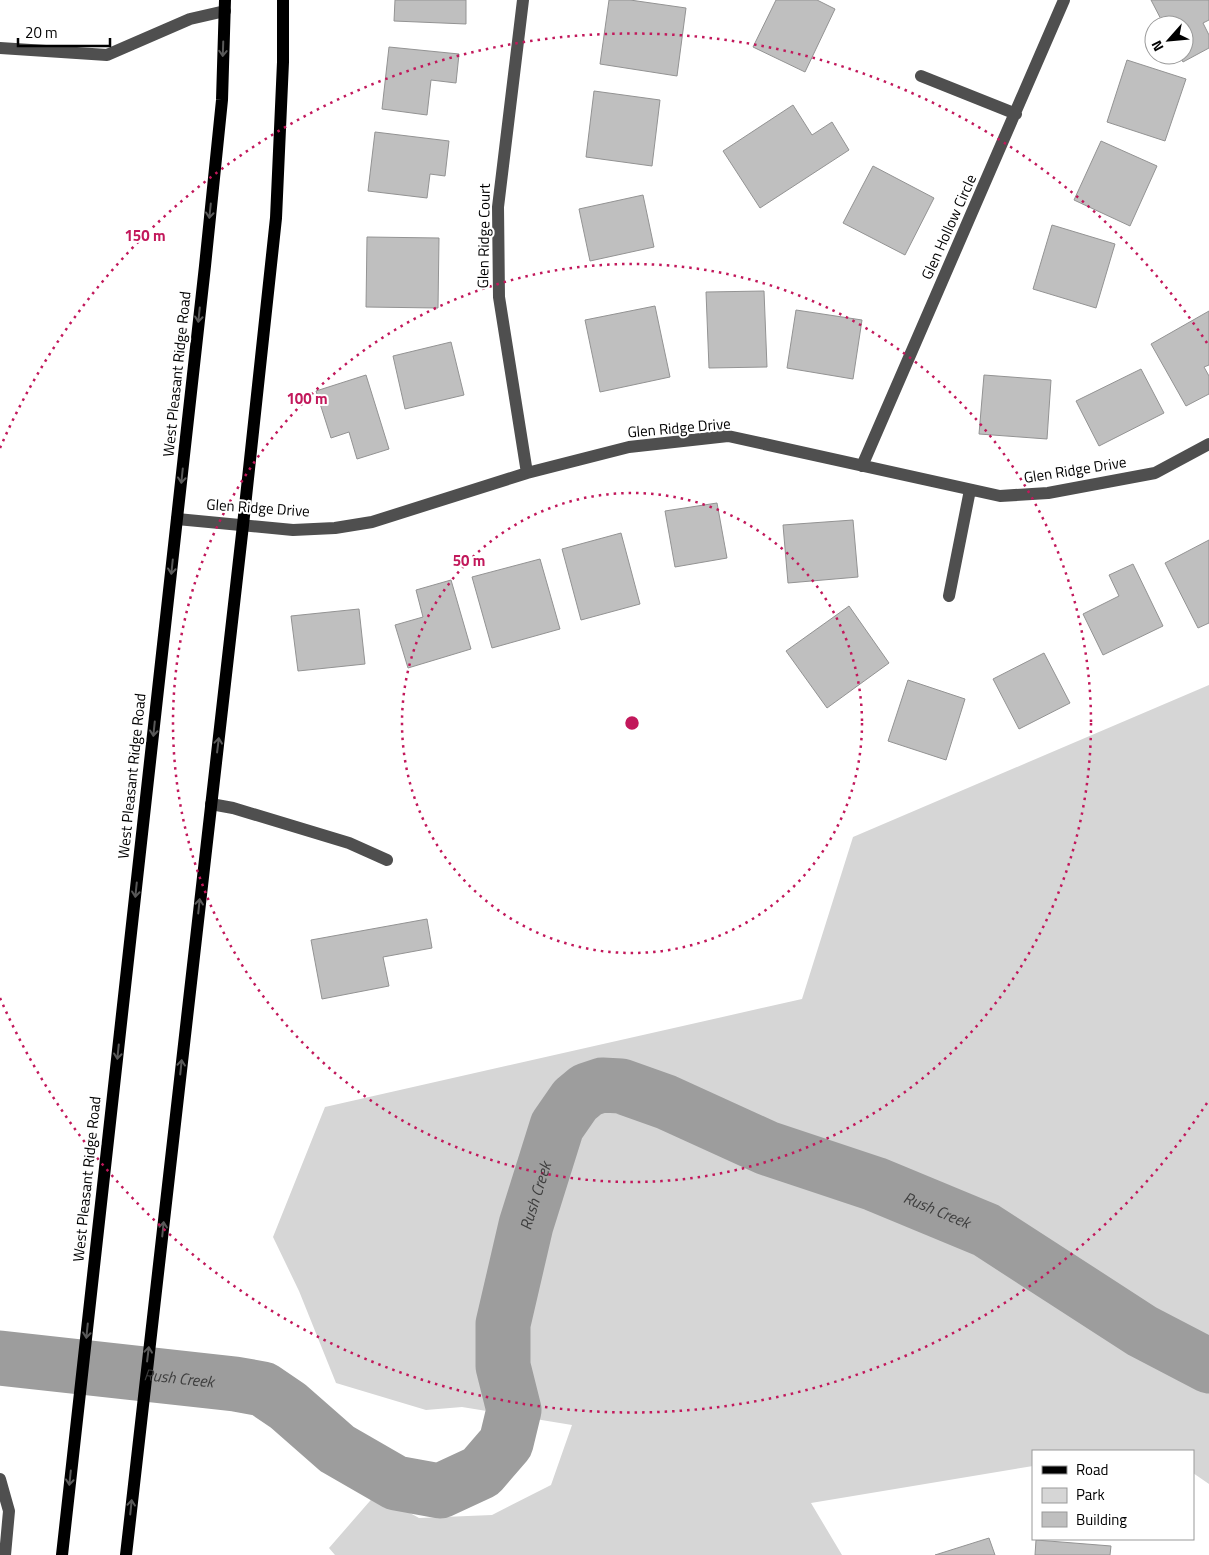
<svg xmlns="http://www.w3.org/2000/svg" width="1209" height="1555" font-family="'Titillium Web',sans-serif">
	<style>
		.green { fill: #d6d6d6 }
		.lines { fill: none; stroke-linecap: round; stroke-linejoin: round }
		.river { stroke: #9d9d9d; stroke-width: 55 }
		.building { fill: #bfbfbf; stroke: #939393 }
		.minor { stroke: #4f4f4f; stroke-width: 12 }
		.major { stroke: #000; stroke-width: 12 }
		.oneway { stroke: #595959 }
		.ring { fill: none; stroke: #c2185b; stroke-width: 2.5; stroke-dasharray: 2.5 5 }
		.labels { text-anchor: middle; stroke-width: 4; stroke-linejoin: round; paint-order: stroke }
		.street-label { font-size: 15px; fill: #000; stroke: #fff }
		.water-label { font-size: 16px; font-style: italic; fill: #3e3e3e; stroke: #fff }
		.centre { fill: #c2185b; stroke: #fff; stroke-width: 2.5 }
		.ring-label { font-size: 15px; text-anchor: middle; font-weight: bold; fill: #c2185b; stroke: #fff; stroke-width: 4; stroke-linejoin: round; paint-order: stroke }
	</style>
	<rect width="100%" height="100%" fill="#fff"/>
	<path class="green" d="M 1209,685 L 1209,1484 L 1193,1473 L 1193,1451 L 1033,1451 L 1033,1466 L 811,1503 L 842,1555 L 335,1555 L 329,1548 L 376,1494 L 419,1518 L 492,1515 L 551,1485 L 572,1425 L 462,1407 L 426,1410 L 336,1383 L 299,1291 L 273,1237 L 325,1107 L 802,999 L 853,837 Z"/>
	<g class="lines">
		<path class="river" id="s1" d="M 0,1358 L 235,1384 L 263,1389 L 288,1406 L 337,1449 L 396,1483 L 440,1491 L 481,1472 L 506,1443 L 514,1410 L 503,1366 L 503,1324 L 526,1225 L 557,1126 L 575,1100 L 587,1090 L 602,1085 L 621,1086 L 666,1102 L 767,1148 L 875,1184 L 986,1230 L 1142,1331 L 1209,1366"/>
	</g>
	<path class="building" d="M 395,0 L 466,0 L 466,24 L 394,21 Z
		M 609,0 L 630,0 L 686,8 L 677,76 L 600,64 Z
		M 776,0 L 817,0 L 835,9 L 805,72 L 753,47 Z
		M 1151,0 L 1209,0 L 1209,20 L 1203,23 L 1209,35 L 1209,48 L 1183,62 L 1179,55 L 1184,55 L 1184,25 L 1164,25 Z
		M 389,47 L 459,54 L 456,83 L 431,80 L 427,115 L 382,109 Z
		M 1127,60 L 1186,79 L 1165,141 L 1107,122 Z
		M 594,91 L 660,100 L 652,166 L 586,157 Z
		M 793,105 L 812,135 L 832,122 L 849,150 L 760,208 L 723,151 Z
		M 375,132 L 449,141 L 445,176 L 430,174 L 427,198 L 368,191 Z
		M 1101,141 L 1157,166 L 1130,226 L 1074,200 Z
		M 873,166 L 934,198 L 905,255 L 843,223 Z
		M 643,195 L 654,247 L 590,261 L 579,209 Z
		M 1052,225 L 1115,244 L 1096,308 L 1033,289 Z
		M 367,237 L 439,238 L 438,308 L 366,307 Z
		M 764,291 L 767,367 L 709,368 L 706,292 Z
		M 655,306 L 670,377 L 600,392 L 585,320 Z
		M 796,310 L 862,320 L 853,379 L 787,368 Z
		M 1209,311 L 1209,365 L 1204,367 L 1209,376 L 1209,394 L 1186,406 L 1151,344 Z
		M 451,342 L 464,395 L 405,409 L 393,356 Z
		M 1141,369 L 1164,413 L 1099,446 L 1076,401 Z
		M 366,375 L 389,449 L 357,459 L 349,432 L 331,438 L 316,391 Z
		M 984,375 L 1051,380 L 1047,439 L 979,434 Z
		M 717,503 L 727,558 L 675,567 L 665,511 Z
		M 853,520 L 858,577 L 788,583 L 783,525 Z
		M 621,533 L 640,604 L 581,620 L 562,549 Z
		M 1209,540 L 1209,623 L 1198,628 L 1165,563 Z
		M 540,559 L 560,629 L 492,648 L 472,577 Z
		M 1133,564 L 1163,626 L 1103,655 L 1083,614 L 1119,596 L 1109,575 Z
		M 451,580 L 471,649 L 408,668 L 395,625 L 423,617 L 416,590 Z
		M 849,606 L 889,663 L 827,708 L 786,651 Z
		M 359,609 L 365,664 L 298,671 L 291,616 Z
		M 1044,653 L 1070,703 L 1019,729 L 993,679 Z
		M 908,680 L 965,699 L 946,760 L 888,741 Z
		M 427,919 L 432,948 L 383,957 L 389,986 L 322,999 L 311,940 Z
		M 989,1538 L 995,1555 L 935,1555 Z
		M 1036,1540 L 1111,1546 L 1110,1555 L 1035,1555 Z"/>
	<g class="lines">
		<path class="minor" d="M 523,0 L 498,207 L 499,297 L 527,473
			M 0,48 L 107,55 L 190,19 L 225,11
			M 921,76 L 1016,114
			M 862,466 L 1064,0
			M 177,519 L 293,530 L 335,528 L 372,522 L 527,473 L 629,447 L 728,436 L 1000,496 L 1048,493 L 1155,473 L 1209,444
			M 949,596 L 970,490
			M 211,804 L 233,808 L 349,843 L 387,860
			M 0,1479 L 9,1511 L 5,1555"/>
		<path class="major" d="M 62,1555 L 205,266 L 222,100 L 225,0
			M 126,1555 L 243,525 L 276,218 L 283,62 L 283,0"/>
	</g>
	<defs><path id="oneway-shaft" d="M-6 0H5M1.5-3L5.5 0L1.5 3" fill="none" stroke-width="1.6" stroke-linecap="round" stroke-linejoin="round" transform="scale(1.25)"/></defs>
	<g class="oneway">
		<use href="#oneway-shaft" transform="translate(223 49) rotate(92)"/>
		<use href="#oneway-shaft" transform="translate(210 211) rotate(96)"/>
		<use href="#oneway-shaft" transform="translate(199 315) rotate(96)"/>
		<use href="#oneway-shaft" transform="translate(182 476) rotate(96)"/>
		<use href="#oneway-shaft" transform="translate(172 567) rotate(96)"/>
		<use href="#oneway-shaft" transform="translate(154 729) rotate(96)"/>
		<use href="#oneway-shaft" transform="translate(218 745) rotate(-83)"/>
		<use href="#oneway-shaft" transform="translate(136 890) rotate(96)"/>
		<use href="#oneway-shaft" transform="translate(199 906) rotate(-84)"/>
		<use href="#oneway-shaft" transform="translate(118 1052) rotate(96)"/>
		<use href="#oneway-shaft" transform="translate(181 1067) rotate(-84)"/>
		<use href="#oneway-shaft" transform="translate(163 1229) rotate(-84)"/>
		<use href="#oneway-shaft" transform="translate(87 1331) rotate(96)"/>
		<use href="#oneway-shaft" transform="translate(148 1354) rotate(-83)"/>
		<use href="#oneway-shaft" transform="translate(70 1478) rotate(96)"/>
		<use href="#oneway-shaft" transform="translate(131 1507) rotate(-84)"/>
	</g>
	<g class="ring">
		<circle cx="632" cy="723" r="230"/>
		<circle cx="632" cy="723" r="459"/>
		<path d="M1207 1103A689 689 0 0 1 0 998M0 448A689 689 0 0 1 1207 343"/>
	</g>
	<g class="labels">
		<g class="street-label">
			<text transform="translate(949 227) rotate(-66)" y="5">Glen Hollow Circle</text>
			<text transform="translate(484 236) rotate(-89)" y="5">Glen Ridge Court</text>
			<text transform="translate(177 374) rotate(-84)" y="5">West Pleasant Ridge Road</text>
			<text transform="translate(679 428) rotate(-5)" y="5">Glen Ridge Drive</text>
			<text transform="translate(1075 470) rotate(-9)" y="5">Glen Ridge Drive</text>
			<text transform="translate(258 508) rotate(4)" y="5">Glen Ridge Drive</text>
			<text transform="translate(132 776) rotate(-84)" y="5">West Pleasant Ridge Road</text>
			<text transform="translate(87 1179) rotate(-84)" y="5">West Pleasant Ridge Road</text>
		</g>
		<g class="water-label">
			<text dy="6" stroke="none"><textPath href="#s1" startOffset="810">Rush Creek</textPath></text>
			<text dy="6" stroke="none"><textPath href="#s1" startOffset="1305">Rush Creek</textPath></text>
			<text dy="6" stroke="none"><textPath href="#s1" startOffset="180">Rush Creek</textPath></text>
		</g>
	</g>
	<circle cx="632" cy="723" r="8" class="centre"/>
	<g class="ring-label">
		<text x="145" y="241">150 m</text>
		<text x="307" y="404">100 m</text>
		<text x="469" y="566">50 m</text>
	</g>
	<rect x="1032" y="1450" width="162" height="90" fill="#ffffff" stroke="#999999"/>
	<rect x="1042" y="1466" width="25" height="8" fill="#000000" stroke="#999999"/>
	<text x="1076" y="1475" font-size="15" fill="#000000">Road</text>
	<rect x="1042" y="1488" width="25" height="15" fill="#d6d6d6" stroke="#999999"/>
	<text x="1076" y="1500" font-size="15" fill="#000000">Park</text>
	<rect x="1042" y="1512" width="25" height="15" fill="#bfbfbf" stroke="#999999"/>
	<text x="1076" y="1525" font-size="15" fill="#000000">Building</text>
	<g transform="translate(1169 40) rotate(243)"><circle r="24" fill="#ffffff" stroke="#999999"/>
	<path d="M0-4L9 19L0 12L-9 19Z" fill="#000000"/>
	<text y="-8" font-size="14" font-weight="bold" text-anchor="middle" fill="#000000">N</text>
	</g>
	<path d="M18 38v8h92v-8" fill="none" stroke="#000000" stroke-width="2.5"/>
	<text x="25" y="38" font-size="15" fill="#000000" stroke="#ffffff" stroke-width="4" paint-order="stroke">20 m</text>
</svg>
